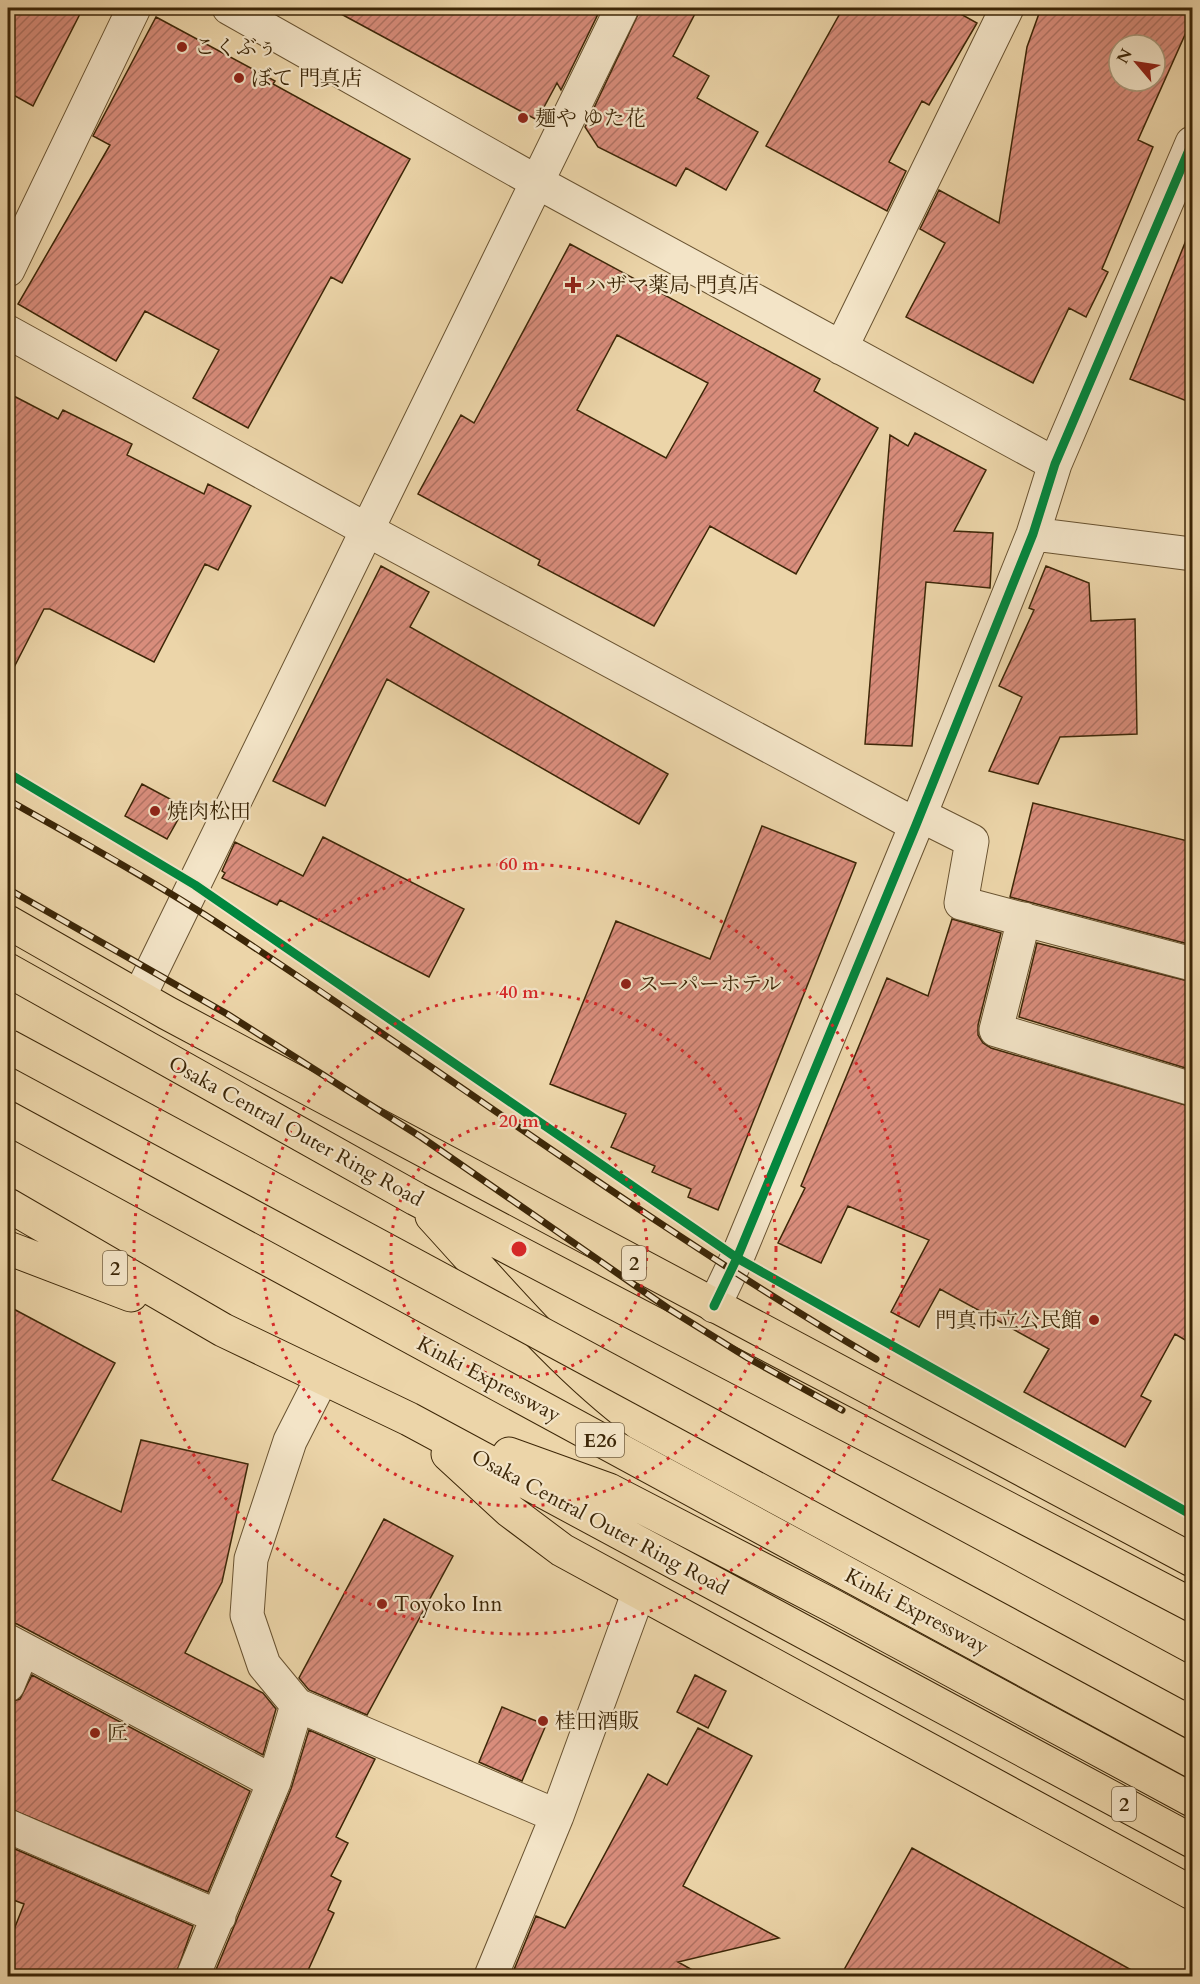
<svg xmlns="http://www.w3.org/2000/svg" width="1200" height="1984" font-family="Cardo,'Noto Serif JP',serif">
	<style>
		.building { fill: url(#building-hatch); stroke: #3c2607; stroke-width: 1.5; fill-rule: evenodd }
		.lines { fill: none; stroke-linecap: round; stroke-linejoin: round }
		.minor-casing { stroke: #685230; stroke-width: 35 }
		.major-casing { stroke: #3c2607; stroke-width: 35 }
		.highway-casing { stroke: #3c2607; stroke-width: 35 }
		.minor { stroke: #f3e4c7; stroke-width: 33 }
		.major { stroke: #ecd5a9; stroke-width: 33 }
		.highway { stroke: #ecd5a9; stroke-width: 33 }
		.rail-casing { stroke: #3c2607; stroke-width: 7 }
		.rail { stroke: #f3e4c7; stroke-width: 4.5; stroke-dasharray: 14; stroke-linecap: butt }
		.highway-bridge-casing { stroke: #3c2607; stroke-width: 35; stroke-linecap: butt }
		.highway-bridge { stroke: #ecd5a9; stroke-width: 33 }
		.cycleway-casing { stroke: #f3e4c7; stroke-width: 13 }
		.cycleway { stroke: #00873e; stroke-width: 9 }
		.ring { fill: none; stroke: #d62828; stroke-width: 3; stroke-dasharray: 3 6 }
		.poi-dot { fill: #8f2418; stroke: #f3e4c7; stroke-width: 2 }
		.labels { text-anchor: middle; stroke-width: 4.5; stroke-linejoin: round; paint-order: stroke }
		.shield { fill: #f3e4c7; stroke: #735f41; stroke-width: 1.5 }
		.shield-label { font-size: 20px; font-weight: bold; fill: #3c2607 }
		.poi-label { font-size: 21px; fill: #3c2607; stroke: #f3e4c7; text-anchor: start }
		.street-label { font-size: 21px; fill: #3c2607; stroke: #f3e4c7 }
		.centre { fill: #d62828; stroke: #f3e4c7; stroke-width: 3 }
		.ring-label { font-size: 18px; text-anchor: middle; font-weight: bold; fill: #d62828; stroke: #f3e4c7; stroke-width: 4.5; stroke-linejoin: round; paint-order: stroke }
	</style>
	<defs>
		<pattern id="building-hatch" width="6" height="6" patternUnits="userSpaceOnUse" patternTransform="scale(1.5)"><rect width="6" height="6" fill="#d98d7c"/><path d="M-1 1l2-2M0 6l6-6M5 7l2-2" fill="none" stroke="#b17364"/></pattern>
	</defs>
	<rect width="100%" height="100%" fill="#ecd5a9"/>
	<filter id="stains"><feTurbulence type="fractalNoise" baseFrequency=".00333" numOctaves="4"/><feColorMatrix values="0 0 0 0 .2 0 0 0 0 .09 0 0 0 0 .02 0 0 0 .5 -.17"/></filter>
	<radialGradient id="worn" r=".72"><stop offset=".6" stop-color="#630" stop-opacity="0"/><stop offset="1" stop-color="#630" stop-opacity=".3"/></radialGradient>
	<path class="building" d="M 8,8 L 83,8 L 33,106 L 8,92 Z
		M 330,8 L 596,8 L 600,10 L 561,90 L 557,83 L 537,120 Z
		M 641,8 L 698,8 L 673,56 L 709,76 L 697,98 L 758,132 L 726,190 L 686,168 L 676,186 L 598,147 L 585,127 Z
		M 843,8 L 950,8 L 977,23 L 929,105 L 922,101 L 889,162 L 906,171 L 887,211 L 766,146 Z
		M 1041,8 L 1192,8 L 1192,19 L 1138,140 L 1153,147 L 1102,269 L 1108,272 L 1086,317 L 1069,308 L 1033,383 L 906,317 L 945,243 L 920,229 L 939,190 L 999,223 L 1027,47 ZM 1119,45 L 1155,45 L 1155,81 L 1119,81 Z
		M 156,17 L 275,81 L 273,84 L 410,159 L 342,283 L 331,277 L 248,428 L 193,398 L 219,350 L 145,311 L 116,361 L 18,304 L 110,145 L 93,136 Z
		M 1191,228 L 1192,228 L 1192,403 L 1130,379 Z
		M 570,244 L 820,379 L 814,391 L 878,428 L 796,574 L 710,526 L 654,626 L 538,565 L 540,560 L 418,494 L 461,415 L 474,423 ZM 617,335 L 708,383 L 666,458 L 577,410 Z
		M 8,393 L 58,419 L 63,410 L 132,444 L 127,455 L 204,494 L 208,484 L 251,506 L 218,570 L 205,564 L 154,662 L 50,609 L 44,609 L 8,679 Z
		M 915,433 L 986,470 L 954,531 L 993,533 L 990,588 L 926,582 L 912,746 L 865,744 L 890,435 L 908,446 Z
		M 381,566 L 429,592 L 410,627 L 668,774 L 639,824 L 387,679 L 325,806 L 273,781 Z
		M 1046,566 L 1089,583 L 1091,621 L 1135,619 L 1137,734 L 1060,737 L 1038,784 L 989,771 L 1022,697 L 999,686 L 1034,610 L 1029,608 Z
		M 142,784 L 185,807 L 167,839 L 125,816 Z
		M 1033,803 L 1192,842 L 1192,945 L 1010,897 Z
		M 762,826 L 856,863 L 718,1210 L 688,1197 L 691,1189 L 652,1172 L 655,1166 L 611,1147 L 626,1114 L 550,1084 L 616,921 L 710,959 Z
		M 323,837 L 464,909 L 429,977 L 280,900 L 277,905 L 222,878 L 225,873 L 222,871 L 235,842 L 303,876 Z
		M 952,919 L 1001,933 L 978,1025 L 978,1035 L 983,1043 L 991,1048 L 1192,1107 L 1192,1344 L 1175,1334 L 1141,1396 L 1151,1401 L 1125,1447 L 1024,1392 L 1049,1349 L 940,1289 L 919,1327 L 891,1312 L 929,1240 L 848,1206 L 821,1263 L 778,1243 L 805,1188 L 801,1186 L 887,978 L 928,996 Z
		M 1037,943 L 1192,982 L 1192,1070 L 1019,1017 Z
		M 8,1306 L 115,1363 L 52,1480 L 121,1512 L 141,1440 L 248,1464 L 222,1582 L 185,1653 L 263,1693 L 276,1709 L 263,1755 L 17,1624 L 8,1622 Z
		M 384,1519 L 453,1556 L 367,1715 L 309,1690 L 299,1678 Z
		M 32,1675 L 250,1791 L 208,1892 L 8,1808 L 8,1703 L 20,1699 Z
		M 695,1675 L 726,1691 L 708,1728 L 677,1712 Z
		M 502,1707 L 546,1725 L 522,1781 L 479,1762 Z
		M 698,1728 L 752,1756 L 683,1886 L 779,1938 L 678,1962 L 705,1977 L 511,1977 L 536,1916 L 565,1928 L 648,1774 L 667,1785 Z
		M 309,1730 L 375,1759 L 336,1837 L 348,1843 L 331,1876 L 341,1881 L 328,1910 L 334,1913 L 305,1977 L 213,1977 L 291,1789 Z
		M 8,1846 L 193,1926 L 175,1977 L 8,1977 L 8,1945 L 24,1904 L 8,1898 Z
		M 912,1848 L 1144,1977 L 840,1977 Z"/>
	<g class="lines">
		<g class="minor-casing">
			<path id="minor" d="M 229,8 L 537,182 L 1055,464
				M 8,270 L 134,8
				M 8,332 L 369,531 L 916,825
				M 841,348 L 1007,8
				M 1033,534 L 1192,554
				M 920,815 L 972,841 L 961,903 L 1192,964
				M 1024,919 L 996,1030 L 1192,1089
				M 139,997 L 622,8
				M 714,1306 L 737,1258 L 916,825 L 1033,534 L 1055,464 L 1192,143
				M 8,1641 L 274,1782
				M 8,1685 L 23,1649
				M 297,1705 L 557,1816
				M 8,1826 L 219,1917
				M 193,1976 L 274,1782 L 297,1705 L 264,1665 L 247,1615 L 251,1559 L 290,1441 L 322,1378
				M 491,1976 L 557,1816 L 638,1594"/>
		</g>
		<g class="major-casing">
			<path id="major" d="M 8,922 L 167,1013 L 1192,1560
				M 8,970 L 416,1199 L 1192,1605
				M 8,1205 L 223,1330 L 409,1419 L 1192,1841
				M 432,1216 C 498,1288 561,1365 639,1423 L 1192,1722
				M 8,1248 L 131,1295
				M 448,1454 L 510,1511 L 562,1550 L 1192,1893
				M 509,1454 L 609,1490 L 833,1606 L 1192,1800"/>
		</g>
		<g class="highway-casing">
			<path id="highway" d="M 8,1118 L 1192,1761"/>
		</g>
		<use href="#minor" class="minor"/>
		<use href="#major" class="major"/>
		<use href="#highway" class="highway"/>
		<g class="rail-casing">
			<path id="rail" d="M 8,800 C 74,837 141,874 205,915 C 431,1061 644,1223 876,1359
				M 8,889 L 227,1014 L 421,1137 L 669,1309 L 748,1358 L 842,1410"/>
		</g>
		<use href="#rail" class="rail"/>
		<g class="highway-bridge-casing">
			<path id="highway-bridge" d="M 8,1046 L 1192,1685"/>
		</g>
		<use href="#highway-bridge" class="highway-bridge"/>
		<g class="cycleway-casing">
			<path id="cycleway" d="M 8,773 L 195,885 L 737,1258 L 1192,1515
				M 714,1306 L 737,1258 L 916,825 L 1033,534 L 1055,464 L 1192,143"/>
		</g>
		<use href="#cycleway" class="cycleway"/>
	</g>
	<g class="ring">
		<circle cx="519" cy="1249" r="128"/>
		<circle cx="519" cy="1249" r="257"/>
		<circle cx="519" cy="1249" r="385"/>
	</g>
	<g class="poi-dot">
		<circle cx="182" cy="47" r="6"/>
		<circle cx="239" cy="78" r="6"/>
		<circle cx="523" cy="118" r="6"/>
		<path d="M570 276h6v6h6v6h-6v6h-6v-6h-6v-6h6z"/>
		<circle cx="155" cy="811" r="6"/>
		<circle cx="626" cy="984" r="6"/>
		<circle cx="1094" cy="1320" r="6"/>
		<circle cx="382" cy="1604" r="6"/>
		<circle cx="543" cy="1721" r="6"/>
		<circle cx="95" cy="1733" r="6"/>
	</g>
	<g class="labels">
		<g class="shield">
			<rect x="622" y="1246" width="24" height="34" rx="4.5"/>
			<rect x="103" y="1251" width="24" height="34" rx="4.5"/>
			<rect x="576" y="1423" width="48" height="34" rx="4.5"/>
			<rect x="1112" y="1787" width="24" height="34" rx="4.5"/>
		</g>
		<g class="shield-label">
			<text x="634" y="1270">2</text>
			<text x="115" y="1275">2</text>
			<text x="600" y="1447">E26</text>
			<text x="1124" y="1811">2</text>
		</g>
		<g class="poi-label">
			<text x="194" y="54">こくぶぅ</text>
			<text x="251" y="85">ぼて 門真店</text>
			<text x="535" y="125">麺や ゆた花</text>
			<text x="585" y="292">ハザマ薬局 門真店</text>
			<text x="167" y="818">焼肉松田</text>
			<text x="638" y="991">スーパーホテル</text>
			<text x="1082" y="1327" text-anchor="end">門真市立公民館</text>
			<text x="394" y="1611">Toyoko Inn</text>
			<text x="555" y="1728">桂田酒販</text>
			<text x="107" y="1740">匠</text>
		</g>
		<g class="street-label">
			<text transform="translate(296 1131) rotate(29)" y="7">Osaka Central Outer Ring Road</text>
			<text transform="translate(489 1379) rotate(28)" y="7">Kinki Expressway</text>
			<text transform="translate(600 1522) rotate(28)" y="7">Osaka Central Outer Ring Road</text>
			<text transform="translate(917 1611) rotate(28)" y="7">Kinki Expressway</text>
		</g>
	</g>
	<circle cx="519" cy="1249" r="9" class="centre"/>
	<g class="ring-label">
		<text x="519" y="870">60 m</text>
		<text x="519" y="998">40 m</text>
		<text x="519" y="1127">20 m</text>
	</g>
	<rect width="1200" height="1984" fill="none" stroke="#ecd5a9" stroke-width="30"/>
	<rect x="9" y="9" width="1182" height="1966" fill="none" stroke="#3c2607" stroke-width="3"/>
	<rect x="15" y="15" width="1170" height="1954" fill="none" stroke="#3c2607" stroke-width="1.5"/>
	<g transform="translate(1137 63) rotate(299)"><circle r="28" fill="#f3e4c7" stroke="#aa987a" stroke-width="1.5"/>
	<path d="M0-4.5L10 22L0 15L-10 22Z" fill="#8f2418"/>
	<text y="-9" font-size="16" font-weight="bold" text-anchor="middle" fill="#3c2607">N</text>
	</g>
	<rect width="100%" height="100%" filter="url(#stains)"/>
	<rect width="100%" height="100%" fill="url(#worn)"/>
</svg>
